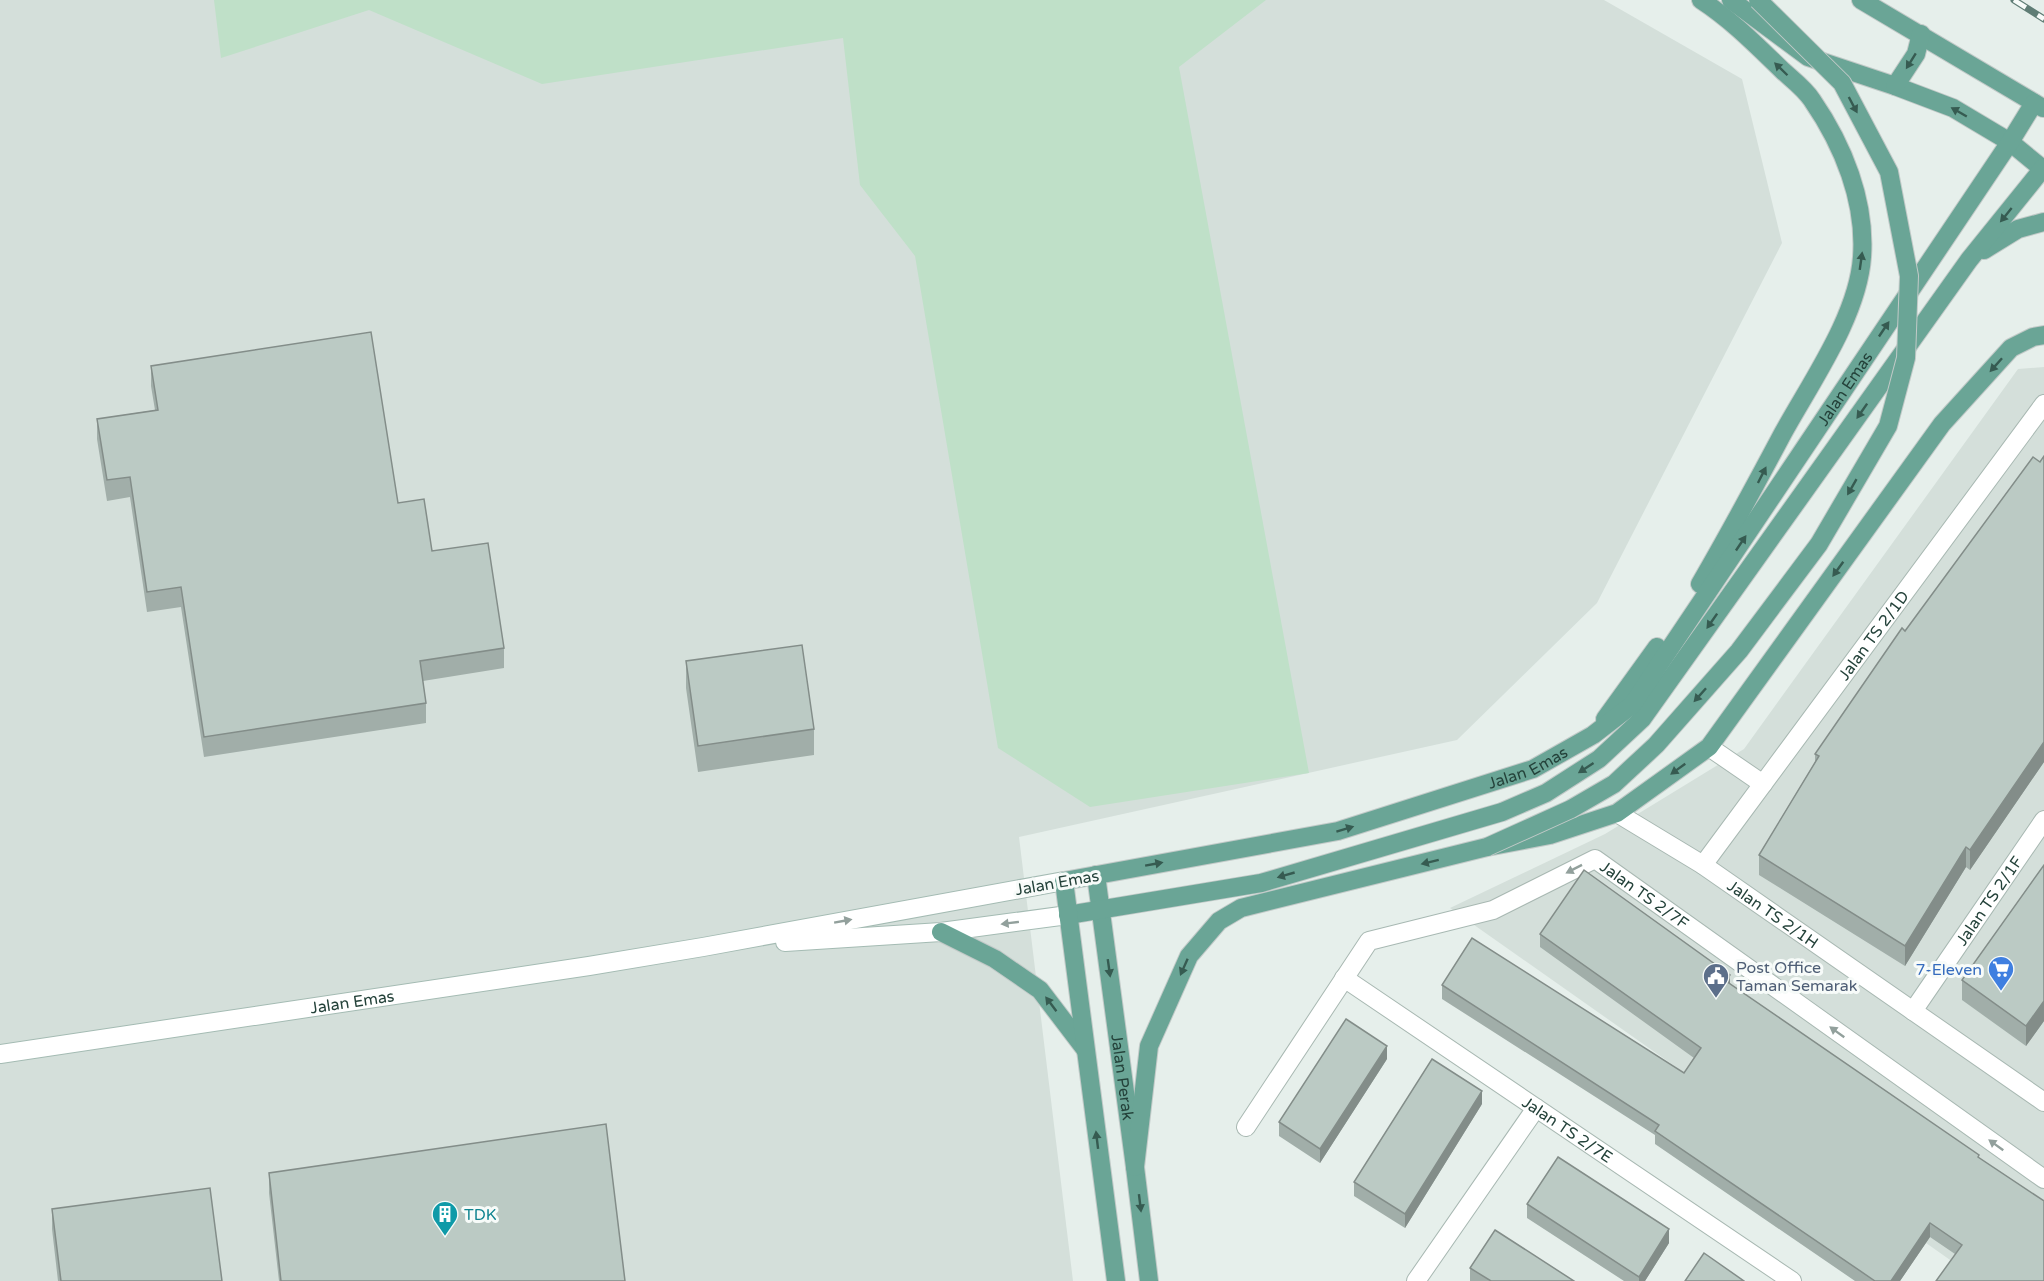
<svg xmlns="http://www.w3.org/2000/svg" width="2044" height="1281" font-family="'Varela Round',sans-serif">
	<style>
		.built { fill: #d4dfda }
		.green { fill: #bfe0c8 }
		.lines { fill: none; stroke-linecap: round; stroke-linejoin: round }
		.street-casing { stroke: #a8b8b2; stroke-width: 20 }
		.secondary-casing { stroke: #a4bbb3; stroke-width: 20 }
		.primary-casing { stroke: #c2cac8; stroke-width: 20 }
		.street { stroke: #fff; stroke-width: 18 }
		.secondary { stroke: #fff; stroke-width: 18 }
		.primary { stroke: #6aa596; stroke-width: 18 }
		.rail-casing { stroke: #5f7d75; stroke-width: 7 }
		.rail { stroke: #f7fbf9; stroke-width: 4.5; stroke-dasharray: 14; stroke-linecap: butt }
		.primary-bridge-casing { stroke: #c2cac8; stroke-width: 20; stroke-linecap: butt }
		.primary-bridge { stroke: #6aa596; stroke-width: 18 }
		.wall { fill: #a1aea9 }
		.shaded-wall { fill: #838d89 }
		.building { fill: #bbcac4; stroke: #838d89; stroke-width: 1.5 }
		.oneway { fill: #365b51 }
		.oneway2 { fill: #92a09c }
		.labels { text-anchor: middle; stroke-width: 6; stroke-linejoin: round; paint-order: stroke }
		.street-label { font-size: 16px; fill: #24423a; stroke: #f7fbf9 }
		.service-label { font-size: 16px; fill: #4e5e75; stroke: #f7fbf9; text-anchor: start }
		.shop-label { font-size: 16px; fill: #366cbe; stroke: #f7fbf9; text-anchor: end }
		.culture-label { font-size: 16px; fill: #0d838f; stroke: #f7fbf9; text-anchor: start }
	</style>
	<rect width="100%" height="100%" fill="#e6efeb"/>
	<path class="built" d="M 0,0 L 1604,0 L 1742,79 L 1782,243 L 1597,603 L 1457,740 L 1019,837 L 1073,1281 L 0,1281 Z
		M 2044,367 L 2044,1281 L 1980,1281 L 1450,908 L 1605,834 L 1744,749 L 2018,369 Z"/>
	<path class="green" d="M 214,0 L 1266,0 L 1179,67 L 1309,773 L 1090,807 L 998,748 L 915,256 L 860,185 L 843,38 L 542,84 L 369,10 L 221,58 Z"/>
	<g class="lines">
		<g class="street-casing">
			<g id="street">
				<path d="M 1709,747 L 1763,784"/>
				<path id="s1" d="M 1617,813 L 1703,865 L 2044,1102"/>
				<path id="s2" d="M 1703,865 L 2044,404"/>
				<path id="s3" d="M 1344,978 L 1792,1281"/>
				<path id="s4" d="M 1913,1011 L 2044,820"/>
				<path id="s5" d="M 1246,1127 L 1369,941 L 1493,910 L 1595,859 L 2044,1179"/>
				<path d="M 1416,1281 L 1536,1108"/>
			</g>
		</g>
		<g class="secondary-casing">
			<g id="secondary">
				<path d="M 785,942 L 941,932 L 1068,915"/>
				<path id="s6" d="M 0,1054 L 589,966 L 703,947 L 1064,881"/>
			</g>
		</g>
		<g class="primary-casing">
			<g id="primary">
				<path d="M 1731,0 L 1808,57 L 1895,86 L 1953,108 L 2010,142 L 2044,170"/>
				<path d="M 1861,0 L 2043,108"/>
				<path d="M 1895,86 L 1916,54 L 1921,34"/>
				<path d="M 1984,250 L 2018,229 L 2044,222"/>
				<path d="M 1700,584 C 1729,534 1756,484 1783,433 C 1811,382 1858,316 1862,257 C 1866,201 1843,145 1812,100 C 1805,89 1793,80 1783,71 C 1756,45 1733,21 1701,0"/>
				<path d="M 1605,719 L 1657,647"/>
				<path id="s7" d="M 1096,875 L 1135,1167 L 1149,1281"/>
				<path d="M 1068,915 L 1261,883 L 1502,812 L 1546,793 L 1599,759 L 1642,719 L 1969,260 L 2044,167"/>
				<path d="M 941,932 L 995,959 L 1040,990 L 1085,1049"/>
				<path d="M 1135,1167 L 1149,1046 L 1189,956 L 1219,921 L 1241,908 L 1487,847 L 1550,835 L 1617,813 L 1709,747 L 1942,424 L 2011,348 L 2033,337 L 2044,335"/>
				<path id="s8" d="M 1116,1281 L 1064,881 L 1338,831 L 1533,769 L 1593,735 L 1632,705 L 2010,142 L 2034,103"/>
			</g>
		</g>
		<use href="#street" class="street"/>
		<use href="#secondary" class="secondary"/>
		<use href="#primary" class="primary"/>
		<g class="rail-casing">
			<path id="rail" d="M 2014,0 L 2044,19"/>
		</g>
		<use href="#rail" class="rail"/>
		<g class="primary-bridge-casing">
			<path id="primary-bridge" d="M 1487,847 L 1571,809 L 1614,784 L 1656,745 L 1739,651 L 1819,544 L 1888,426 L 1906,358 L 1909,276 L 1889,172 L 1842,83 L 1758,0"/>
		</g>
		<use href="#primary-bridge" class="primary-bridge"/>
	</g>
	<path class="wall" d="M 151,366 L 398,503 L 504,648 L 504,668 L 423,681 L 426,703 L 426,723 L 204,757 L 181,607 L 147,612 L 130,497 L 107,501 L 97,439 L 97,419 L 155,410 L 151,386 Z
		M 2044,456 L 2044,762 L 1970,870 L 1966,867 L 1905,966 L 1759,875 L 1759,855 L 1815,762 L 1815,754 L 1905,631 Z
		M 686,661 L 814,729 L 814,755 L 698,772 L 686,688 Z
		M 2044,865 L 2044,1021 L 2026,1046 L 1962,1000 L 1962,980 Z
		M 1540,934 L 1730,984 L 1979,1158 L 2044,1201 L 1955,1254 L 1930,1237 L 1900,1281 L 1855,1281 L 1655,1144 L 1655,1135 L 1442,999 L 1442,985 L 1684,1073 L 1694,1058 L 1540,947 Z
		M 1387,1059 L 1320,1163 L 1279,1136 L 1279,1122 Z
		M 1482,1104 L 1405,1228 L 1354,1196 L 1354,1182 Z
		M 269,1173 L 625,1281 L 279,1281 L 269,1193 Z
		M 1527,1204 L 1669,1243 L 1645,1281 L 1624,1281 L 1527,1218 Z
		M 52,1209 L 222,1281 L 58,1281 L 52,1229 Z
		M 1470,1268 L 1574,1281 L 1470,1281 Z"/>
	<path class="shaded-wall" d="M 2044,742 L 2044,762 L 1970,870 L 1970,850 Z
		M 1966,847 L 1966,867 L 1905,966 L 1905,946 Z
		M 1730,975 L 1730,988 L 1726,981 Z
		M 2044,1001 L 2044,1021 L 2026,1046 L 2026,1026 Z
		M 1387,1046 L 1387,1059 L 1320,1163 L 1320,1149 Z
		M 1482,1091 L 1482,1104 L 1405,1228 L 1405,1214 Z
		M 1930,1223 L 1930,1237 L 1900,1281 L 1891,1281 Z
		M 1669,1229 L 1669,1243 L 1645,1281 L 1639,1281 L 1639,1277 Z"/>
	<path class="building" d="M 371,332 L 398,503 L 424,499 L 432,551 L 488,543 L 504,648 L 420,661 L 426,703 L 204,737 L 181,587 L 147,592 L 130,477 L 107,480 L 97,419 L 158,410 L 151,366 Z
		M 2044,456 L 2044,742 L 1970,850 L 1966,847 L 1905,946 L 1759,855 L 1819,756 L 1815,754 L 1902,628 L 1905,631 L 2033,457 L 2040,462 Z
		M 802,645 L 814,729 L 698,746 L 686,661 Z
		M 2044,865 L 2044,1001 L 2026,1026 L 1962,980 Z
		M 1584,870 L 1730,975 L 1726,981 L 1979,1155 L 1978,1157 L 2044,1201 L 2044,1281 L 1936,1281 L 1962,1245 L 1930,1223 L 1891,1281 L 1875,1281 L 1655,1131 L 1659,1125 L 1442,985 L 1472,938 L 1684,1073 L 1701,1048 L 1540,934 Z
		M 1346,1019 L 1387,1046 L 1320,1149 L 1279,1122 Z
		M 1432,1059 L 1482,1091 L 1405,1214 L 1354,1182 Z
		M 606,1124 L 625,1281 L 281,1281 L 269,1173 Z
		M 1558,1157 L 1669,1229 L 1639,1277 L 1527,1204 Z
		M 210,1188 L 222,1281 L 61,1281 L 52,1209 Z
		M 1495,1230 L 1574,1281 L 1491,1281 L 1470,1268 Z
		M 1704,1253 L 1744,1281 L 1685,1281 Z"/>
	<defs><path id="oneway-solid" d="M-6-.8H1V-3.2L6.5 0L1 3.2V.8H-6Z" transform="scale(1.5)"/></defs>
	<g class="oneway">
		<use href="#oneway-solid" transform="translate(1911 61) rotate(122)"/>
		<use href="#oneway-solid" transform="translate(1781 69) rotate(-136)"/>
		<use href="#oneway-solid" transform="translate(1853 105) rotate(62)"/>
		<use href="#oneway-solid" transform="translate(1959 112) rotate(-150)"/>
		<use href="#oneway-solid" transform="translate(2006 215) rotate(129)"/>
		<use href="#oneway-solid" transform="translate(1861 261) rotate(-82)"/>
		<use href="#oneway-solid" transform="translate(1884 329) rotate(-56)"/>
		<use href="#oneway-solid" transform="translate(1996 365) rotate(132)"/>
		<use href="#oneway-solid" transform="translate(1862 411) rotate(125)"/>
		<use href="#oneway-solid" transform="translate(1762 475) rotate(-63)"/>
		<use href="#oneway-solid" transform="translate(1852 487) rotate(120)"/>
		<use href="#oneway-solid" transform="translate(1741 543) rotate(-56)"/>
		<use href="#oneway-solid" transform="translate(1838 569) rotate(126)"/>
		<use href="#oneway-solid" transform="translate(1712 621) rotate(125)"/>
		<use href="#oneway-solid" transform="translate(1700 695) rotate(132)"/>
		<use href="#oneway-solid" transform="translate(1586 768) rotate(147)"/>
		<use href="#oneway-solid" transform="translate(1678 769) rotate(144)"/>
		<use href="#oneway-solid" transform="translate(1345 829) rotate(-17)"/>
		<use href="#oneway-solid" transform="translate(1430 862) rotate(166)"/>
		<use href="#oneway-solid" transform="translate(1154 864) rotate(-10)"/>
		<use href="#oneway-solid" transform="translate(1286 875) rotate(164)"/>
		<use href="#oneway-solid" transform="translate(1184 967) rotate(114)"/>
		<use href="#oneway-solid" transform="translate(1109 968) rotate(82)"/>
		<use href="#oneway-solid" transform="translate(1051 1004) rotate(-127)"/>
		<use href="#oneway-solid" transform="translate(1097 1140) rotate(-97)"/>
		<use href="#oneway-solid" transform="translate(1140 1203) rotate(83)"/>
	</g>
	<g class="oneway2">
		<use href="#oneway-solid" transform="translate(1574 869) rotate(153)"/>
		<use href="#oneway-solid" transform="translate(843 921) rotate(-10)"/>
		<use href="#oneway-solid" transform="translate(1010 923) rotate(173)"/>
		<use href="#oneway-solid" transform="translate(1837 1032) rotate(-144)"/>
		<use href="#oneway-solid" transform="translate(1996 1145) rotate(-144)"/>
	</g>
	<defs>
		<g id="supermarket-pin" transform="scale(1.35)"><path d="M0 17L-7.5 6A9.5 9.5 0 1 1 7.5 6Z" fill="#3f7fe0" stroke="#f7fbf9"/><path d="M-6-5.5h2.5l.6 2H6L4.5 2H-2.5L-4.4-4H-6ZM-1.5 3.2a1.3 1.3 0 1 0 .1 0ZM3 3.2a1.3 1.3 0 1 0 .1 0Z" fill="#fff"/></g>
		<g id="civic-pin" transform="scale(1.35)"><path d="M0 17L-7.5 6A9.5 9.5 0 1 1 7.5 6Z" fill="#5c6f8a" stroke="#f7fbf9"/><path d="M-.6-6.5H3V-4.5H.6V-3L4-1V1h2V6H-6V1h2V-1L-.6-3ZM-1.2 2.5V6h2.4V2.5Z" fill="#fff"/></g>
		<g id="building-pin" transform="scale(1.35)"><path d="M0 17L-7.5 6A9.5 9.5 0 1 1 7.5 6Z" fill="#0f9aa8" stroke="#f7fbf9"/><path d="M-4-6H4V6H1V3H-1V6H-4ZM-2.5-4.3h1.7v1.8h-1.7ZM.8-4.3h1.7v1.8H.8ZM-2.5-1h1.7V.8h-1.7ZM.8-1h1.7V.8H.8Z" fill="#fff"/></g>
	</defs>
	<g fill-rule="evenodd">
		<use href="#supermarket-pin" x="2001" y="969"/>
		<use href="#civic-pin" x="1716" y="976"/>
		<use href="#building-pin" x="445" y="1214"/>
	</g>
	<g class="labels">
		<g class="street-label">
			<text dy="6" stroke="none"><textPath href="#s8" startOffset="1386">Jalan Emas</textPath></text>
			<text dy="6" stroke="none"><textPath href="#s2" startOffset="286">Jalan TS 2/1D</textPath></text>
			<text dy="6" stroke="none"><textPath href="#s8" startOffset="882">Jalan Emas</textPath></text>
			<text transform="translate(1057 882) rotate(-10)" y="6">Jalan Emas</text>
			<text dy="6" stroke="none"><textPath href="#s5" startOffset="526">Jalan TS 2/7F</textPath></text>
			<text dy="6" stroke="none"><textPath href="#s4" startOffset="134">Jalan TS 2/1F</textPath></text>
			<text dy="6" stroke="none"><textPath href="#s1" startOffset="186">Jalan TS 2/1H</textPath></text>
			<text dy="6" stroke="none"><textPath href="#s6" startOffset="356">Jalan Emas</textPath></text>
			<text dy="6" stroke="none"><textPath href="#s7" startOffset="204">Jalan Perak</textPath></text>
			<text dy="6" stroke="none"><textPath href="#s3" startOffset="270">Jalan TS 2/7E</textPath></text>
		</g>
		<g class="service-label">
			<text x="1736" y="973">Post Office<tspan x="1736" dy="18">Taman Semarak</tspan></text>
		</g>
		<g class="shop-label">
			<text x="1982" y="975">7-Eleven</text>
		</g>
		<g class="culture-label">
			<text x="464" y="1220">TDK</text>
		</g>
	</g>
</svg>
